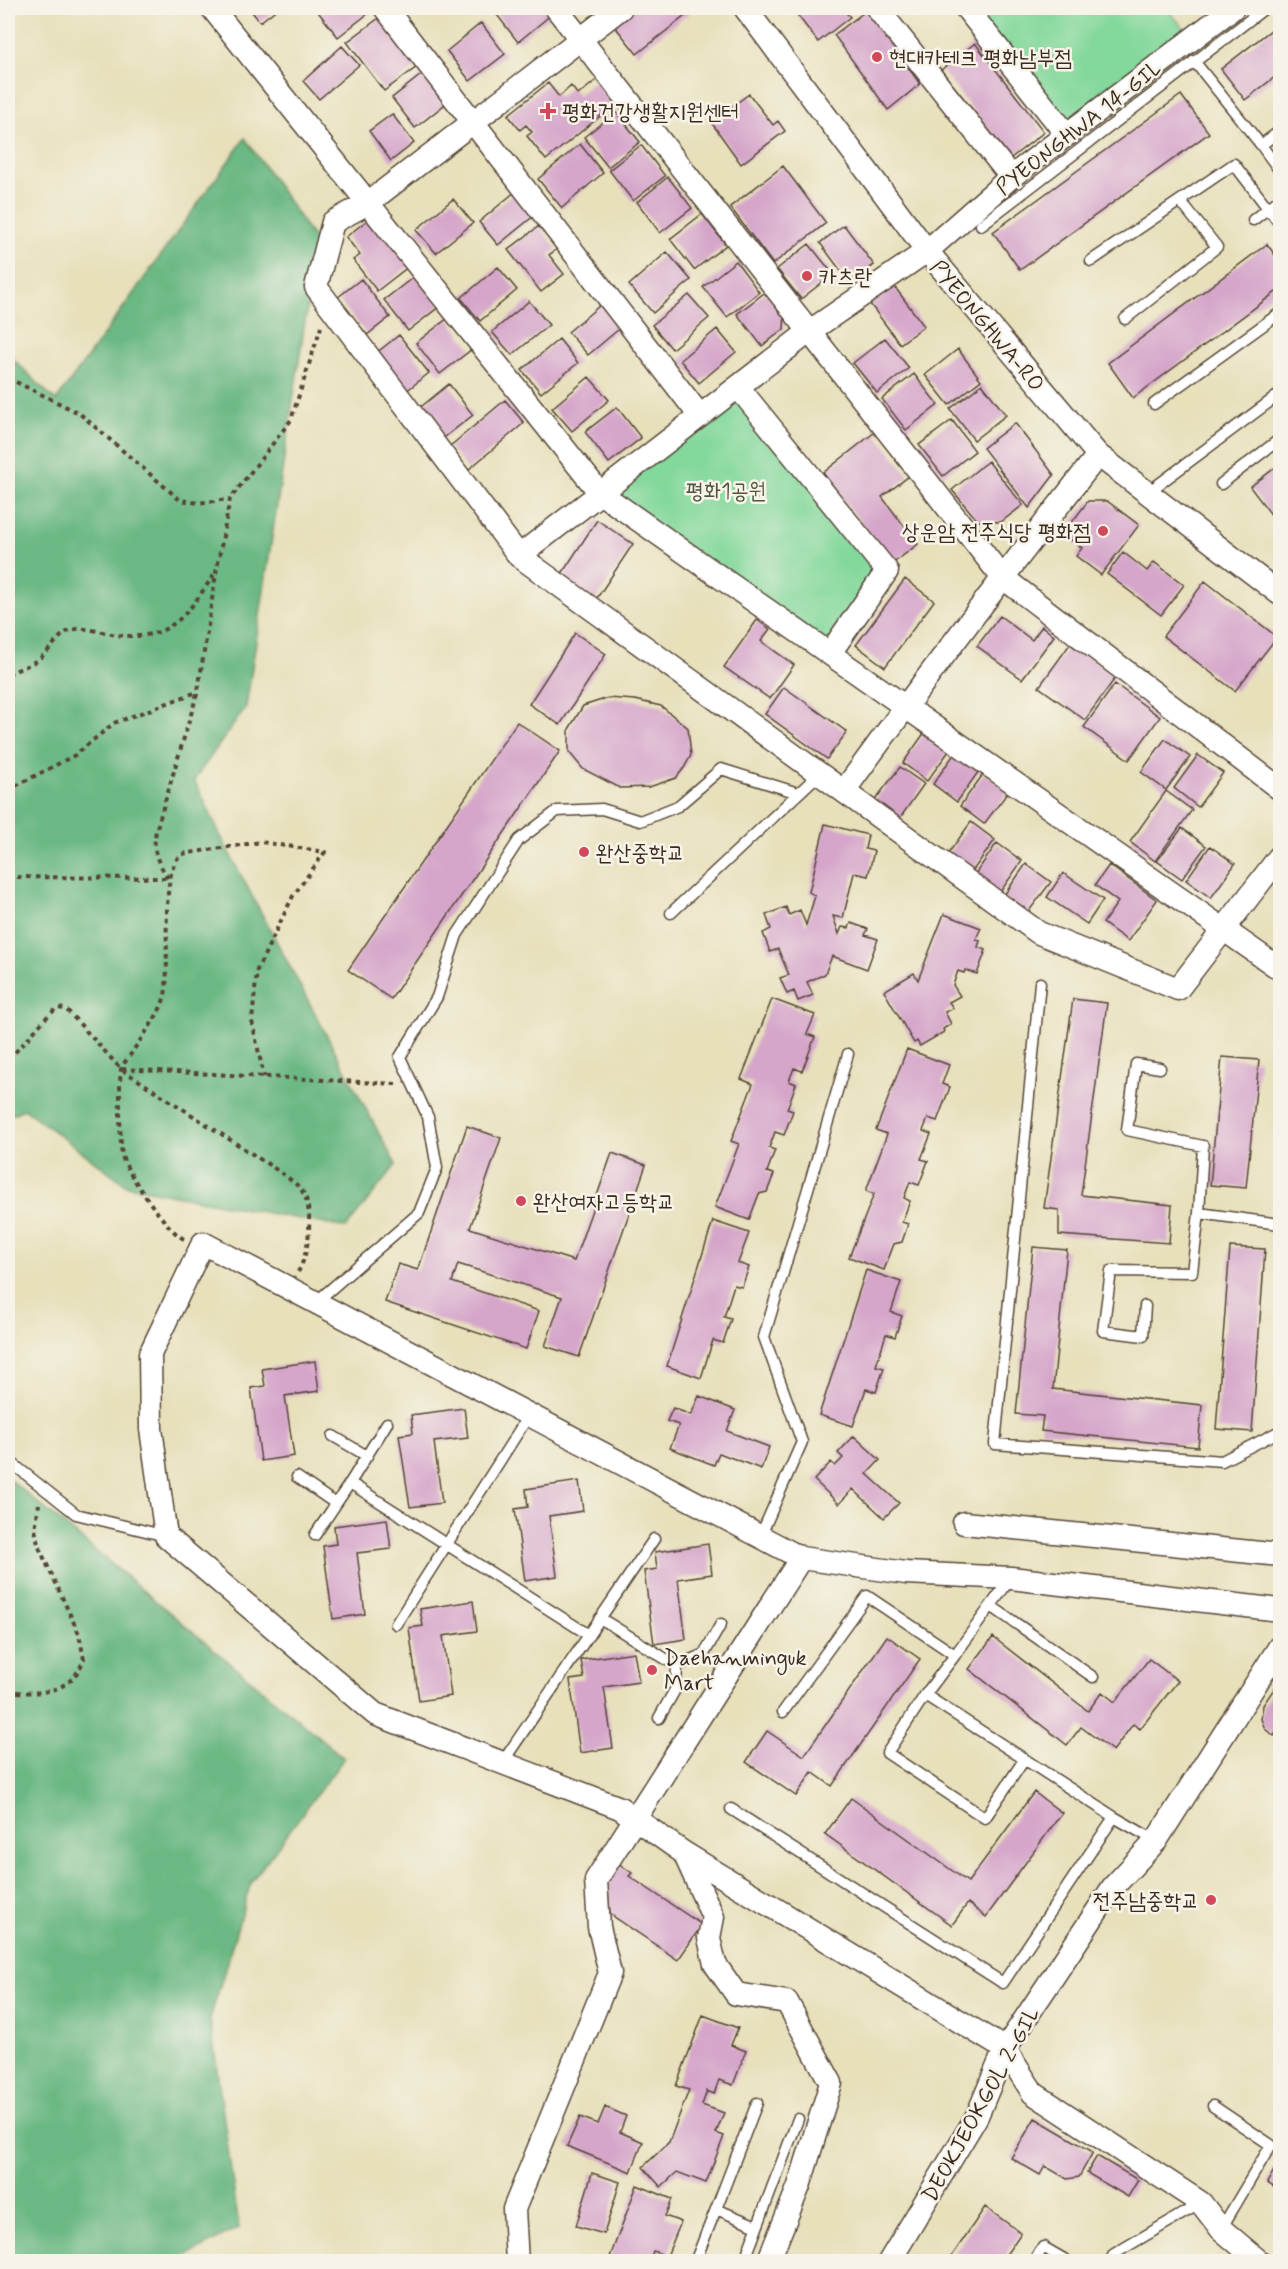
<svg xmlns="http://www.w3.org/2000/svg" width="1288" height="2269" font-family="Mynerve,'Poor Story',sans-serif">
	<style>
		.green { fill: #83d89b; stroke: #5f815c; stroke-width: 1.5 }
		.forest { fill: #6ab883; stroke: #527150; stroke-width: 1.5 }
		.building { fill: #d5a6ca }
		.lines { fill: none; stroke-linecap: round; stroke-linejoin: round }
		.service-casing { stroke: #554536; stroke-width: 13 }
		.minor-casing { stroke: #554536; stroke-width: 25 }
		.path { stroke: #554536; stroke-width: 4; stroke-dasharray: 4.5 4.5; stroke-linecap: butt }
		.service { stroke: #fff; stroke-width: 10 }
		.minor { stroke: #fff; stroke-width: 22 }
		.poi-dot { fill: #d1495b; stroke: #f7f3e8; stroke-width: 2 }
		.labels { text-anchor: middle; stroke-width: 5; stroke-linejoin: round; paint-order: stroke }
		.poi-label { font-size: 22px; fill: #3b2a1e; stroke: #f7f3e8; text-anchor: start }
		.street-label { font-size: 22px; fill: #3b2a1e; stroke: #f7f3e8 }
		.park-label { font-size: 22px; fill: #4d563d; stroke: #f7f3e8 }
	</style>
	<rect width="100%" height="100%" fill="#f7f3e8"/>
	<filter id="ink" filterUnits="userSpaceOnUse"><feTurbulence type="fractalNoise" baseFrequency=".0167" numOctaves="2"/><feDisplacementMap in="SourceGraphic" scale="12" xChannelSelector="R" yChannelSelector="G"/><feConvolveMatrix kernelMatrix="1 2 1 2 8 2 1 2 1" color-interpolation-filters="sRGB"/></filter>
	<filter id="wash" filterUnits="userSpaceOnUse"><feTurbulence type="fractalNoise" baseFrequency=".008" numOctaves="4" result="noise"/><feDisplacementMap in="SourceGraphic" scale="24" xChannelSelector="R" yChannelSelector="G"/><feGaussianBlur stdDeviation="1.35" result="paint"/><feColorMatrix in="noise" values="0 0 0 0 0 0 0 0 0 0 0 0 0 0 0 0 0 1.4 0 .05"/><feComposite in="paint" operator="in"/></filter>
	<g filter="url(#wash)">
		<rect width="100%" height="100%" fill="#e7e0bb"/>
		<path class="green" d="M 988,8 L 1166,8 L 1193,38 L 1067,135 L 975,18 Z
			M 738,387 L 887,571 L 830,653 L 600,493 Z"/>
		<path class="forest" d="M 245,138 L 317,243 L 246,707 L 194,780 L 227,849 L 396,1165 L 346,1228 L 128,1186 L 24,1109 L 8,1116 L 8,354 L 56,401 Z
			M 8,1478 L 344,1758 L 251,1882 L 210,2019 L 239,2228 L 177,2261 L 8,2261 Z"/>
		<g id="blocks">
			<path class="building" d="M 249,8 L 278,8 L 260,22 Z
				M 315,8 L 373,8 L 374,9 L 338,37 Z
				M 499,8 L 547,8 L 552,14 L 518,42 L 494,11 Z
				M 633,8 L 687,8 L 690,12 L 637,54 L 613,24 Z
				M 792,8 L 842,8 L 850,17 L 818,42 Z
				M 867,10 L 920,84 L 888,110 L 834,35 Z
				M 383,15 L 421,64 L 384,91 L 347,42 Z
				M 481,23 L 505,54 L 470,81 L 447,51 Z
				M 1280,23 L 1280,73 L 1245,100 L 1221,69 Z
				M 975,43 L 1044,132 L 1011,158 L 941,70 Z
				M 342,46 L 359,65 L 319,99 L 303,81 Z
				M 426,71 L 449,101 L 415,128 L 392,98 Z
				M 600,77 L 619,101 L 546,160 L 527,136 L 532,132 L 526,125 L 520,130 L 508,115 L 548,83 L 559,97 L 571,86 L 578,95 Z
				M 749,94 L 773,125 L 778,121 L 785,131 L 741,164 L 711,122 Z
				M 1181,95 L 1209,133 L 1020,270 L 993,232 Z
				M 616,112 L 640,142 L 608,167 L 584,137 Z
				M 392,114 L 414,143 L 391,161 L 369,131 Z
				M 580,144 L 603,173 L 562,208 L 538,179 Z
				M 641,145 L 665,176 L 633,201 L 609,170 Z
				M 783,166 L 826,223 L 773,264 L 730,207 Z
				M 668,177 L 692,208 L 660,233 L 637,202 Z
				M 516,191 L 535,215 L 498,245 L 479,222 Z
				M 453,199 L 473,223 L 436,253 L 416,230 Z
				M 702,214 L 726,245 L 694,270 L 670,239 Z
				M 371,217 L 409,266 L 377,291 L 353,260 L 360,255 L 346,237 Z
				M 844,225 L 874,265 L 850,283 L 820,243 Z
				M 539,226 L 557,249 L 549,255 L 564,274 L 541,292 L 508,250 Z
				M 809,244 L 833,274 L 801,299 L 777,269 Z
				M 1267,244 L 1280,262 L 1280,289 L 1133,398 L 1108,363 Z
				M 667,252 L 691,280 L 653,313 L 629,285 Z
				M 736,261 L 759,292 L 727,317 L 703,287 Z
				M 498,267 L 517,290 L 480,321 L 461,298 Z
				M 416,275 L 440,306 L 408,331 L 384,300 Z
				M 361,279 L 390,317 L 367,335 L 337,298 Z
				M 894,286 L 924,326 L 900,344 L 870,304 Z
				M 768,290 L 785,312 L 784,329 L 762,346 L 737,314 Z
				M 689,295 L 709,318 L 672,349 L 652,325 Z
				M 529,301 L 549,325 L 512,355 L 492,332 Z
				M 605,301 L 625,324 L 588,355 L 568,332 Z
				M 448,318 L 472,349 L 440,374 L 416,343 Z
				M 717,329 L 736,352 L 699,383 L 680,360 Z
				M 399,335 L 429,373 L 405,392 L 375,354 Z
				M 885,338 L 909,368 L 877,393 L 853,363 Z
				M 559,339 L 578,363 L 541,393 L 522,370 Z
				M 958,349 L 981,380 L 949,405 L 925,375 Z
				M 914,374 L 938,405 L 906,430 L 882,399 Z
				M 589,377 L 609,400 L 572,431 L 552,408 Z
				M 449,384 L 473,415 L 441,440 L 417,410 Z
				M 982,384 L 1006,415 L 974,440 L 950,409 Z
				M 505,400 L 524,423 L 468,470 L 449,447 Z
				M 617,407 L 641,438 L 609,463 L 585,432 Z
				M 952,420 L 975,451 L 943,476 L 919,445 Z
				M 1015,423 L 1054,475 L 1029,508 L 983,448 Z
				M 875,432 L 909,476 L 882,497 L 918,544 L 892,564 L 823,473 Z
				M 988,461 L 1023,505 L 1001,522 L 978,521 L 952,490 Z
				M 1280,464 L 1280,518 L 1276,521 L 1250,487 Z
				M 1088,501 L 1107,501 L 1139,525 L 1101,575 L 1076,556 L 1082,548 L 1063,534 Z
				M 597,520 L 633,544 L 595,601 L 559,578 Z
				M 1123,552 L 1147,571 L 1154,562 L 1184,585 L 1161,615 L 1107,574 Z
				M 905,579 L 934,601 L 885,667 L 856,645 Z
				M 1205,581 L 1277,637 L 1235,691 L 1163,636 Z
				M 1000,616 L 1032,640 L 1042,626 L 1054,636 L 1022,679 L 977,646 Z
				M 757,620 L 770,629 L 761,641 L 794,665 L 770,699 L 724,667 Z
				M 575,633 L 606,654 L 560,725 L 529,704 Z
				M 1070,644 L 1116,677 L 1085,720 L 1039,687 Z
				M 1115,684 L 1160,717 L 1129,760 L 1084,727 Z
				M 784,687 L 847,732 L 827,759 L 765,714 Z
				M 608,698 L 635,700 L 661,706 L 688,728 L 691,755 L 684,768 L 676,778 L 649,787 L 620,788 L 583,769 L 569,752 L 569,729 L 583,706 Z
				M 517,722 L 560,751 L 391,999 L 348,970 Z
				M 927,729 L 952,747 L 927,781 L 903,763 Z
				M 1165,739 L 1190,757 L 1166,790 L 1141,772 Z
				M 957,750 L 981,768 L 957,802 L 933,784 Z
				M 1198,755 L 1223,773 L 1198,807 L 1174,788 Z
				M 900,767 L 924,784 L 900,818 L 875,800 Z
				M 984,773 L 1009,791 L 984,824 L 960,806 Z
				M 1166,791 L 1192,810 L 1155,861 L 1130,842 Z
				M 971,822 L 995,840 L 971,873 L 947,855 Z
				M 825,824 L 868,835 L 865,849 L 874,851 L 868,876 L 854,873 L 843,918 L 833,916 L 839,934 L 842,927 L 849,928 L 851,923 L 868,929 L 865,935 L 878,939 L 867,969 L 832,956 L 825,974 L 807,982 L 813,995 L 798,1001 L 794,991 L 787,994 L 780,978 L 789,975 L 778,949 L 770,952 L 763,933 L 771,929 L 766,915 L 786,907 L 789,915 L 800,910 L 806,925 L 815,896 L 809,892 Z
				M 1182,828 L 1206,846 L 1182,879 L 1157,861 Z
				M 997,843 L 1022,861 L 998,895 L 973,877 Z
				M 1210,846 L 1235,864 L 1211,898 L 1186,880 Z
				M 1026,864 L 1051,882 L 1026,915 L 1002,898 Z
				M 1109,865 L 1157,900 L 1128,941 L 1103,923 L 1118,902 L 1095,885 Z
				M 1063,873 L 1103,900 L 1087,924 L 1047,897 Z
				M 944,914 L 981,928 L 976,939 L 980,941 L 978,947 L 986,950 L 977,974 L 965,970 L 964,973 L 958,971 L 953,985 L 960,996 L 949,1002 L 953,1008 L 945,1012 L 951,1024 L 943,1029 L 944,1032 L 920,1046 L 917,1041 L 914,1043 L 884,991 L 914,973 L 918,980 Z
				M 772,999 L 815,1015 L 807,1034 L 815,1037 L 802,1071 L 794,1068 L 789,1081 L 796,1084 L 787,1109 L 793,1111 L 784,1135 L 775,1132 L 769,1148 L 775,1150 L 767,1172 L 774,1174 L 767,1192 L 759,1194 L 749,1220 L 715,1207 L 739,1144 L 731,1141 L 753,1084 L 741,1079 Z
				M 1073,999 L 1107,1003 L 1081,1195 L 1172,1205 L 1169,1243 L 1059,1235 L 1059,1210 L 1044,1208 Z
				M 907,1049 L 949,1065 L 942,1084 L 950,1087 L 937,1121 L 928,1118 L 923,1131 L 931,1134 L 921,1159 L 928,1161 L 919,1185 L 910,1182 L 904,1198 L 910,1201 L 902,1222 L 908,1224 L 902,1242 L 894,1244 L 884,1270 L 849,1257 L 874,1194 L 866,1191 L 887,1134 L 876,1130 Z
				M 1222,1057 L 1259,1060 L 1246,1188 L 1210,1185 Z
				M 467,1126 L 501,1138 L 470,1228 L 574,1261 L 612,1153 L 646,1165 L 579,1357 L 545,1346 L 562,1297 L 458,1264 L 452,1282 L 539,1311 L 526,1349 L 385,1302 L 398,1264 L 418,1270 Z
				M 713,1221 L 749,1233 L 738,1263 L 749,1267 L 742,1287 L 734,1285 L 724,1317 L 731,1319 L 723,1343 L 713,1340 L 701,1378 L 667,1366 Z
				M 1033,1247 L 1067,1250 L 1053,1389 L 1202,1405 L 1198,1447 L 1041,1431 L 1043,1416 L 1016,1414 Z
				M 1230,1247 L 1265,1249 L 1252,1432 L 1216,1429 Z
				M 866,1270 L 901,1282 L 891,1312 L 902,1316 L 895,1337 L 886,1334 L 876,1366 L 884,1368 L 876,1392 L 866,1389 L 853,1426 L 819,1415 Z
				M 315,1361 L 319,1391 L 285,1396 L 294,1456 L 261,1461 L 251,1388 L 265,1386 L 262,1369 Z
				M 699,1396 L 735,1410 L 727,1431 L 769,1447 L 761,1469 L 719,1453 L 714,1465 L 670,1448 L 679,1425 L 667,1421 L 673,1408 L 691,1415 Z
				M 464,1408 L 468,1438 L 434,1442 L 442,1503 L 410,1507 L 399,1435 L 413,1433 L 411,1415 Z
				M 854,1436 L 880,1460 L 867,1474 L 899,1503 L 884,1518 L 853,1489 L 839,1504 L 814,1480 L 831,1462 L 835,1466 L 843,1458 L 838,1453 Z
				M 579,1481 L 583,1511 L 549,1516 L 557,1576 L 525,1581 L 515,1509 L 528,1507 L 526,1489 Z
				M 387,1519 L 391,1549 L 357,1553 L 365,1614 L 333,1619 L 323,1546 L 336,1544 L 334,1526 Z
				M 708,1544 L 712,1574 L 678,1579 L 686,1639 L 654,1644 L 644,1571 L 657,1569 L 655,1552 Z
				M 473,1601 L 477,1631 L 443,1636 L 451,1696 L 419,1701 L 409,1628 L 423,1626 L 420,1609 Z
				M 887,1636 L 920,1659 L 832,1786 L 812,1772 L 796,1796 L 746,1762 L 767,1731 L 804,1756 Z
				M 993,1637 L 1088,1711 L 1102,1692 L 1115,1702 L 1149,1659 L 1178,1681 L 1140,1729 L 1133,1724 L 1113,1751 L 1081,1727 L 1067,1745 L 969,1669 Z
				M 634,1652 L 639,1682 L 604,1687 L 613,1748 L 580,1753 L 570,1680 L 584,1678 L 581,1660 Z
				M 1280,1680 L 1280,1726 L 1274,1736 L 1265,1729 L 1261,1719 L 1263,1705 Z
				M 1034,1792 L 1062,1813 L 986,1917 L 968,1903 L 952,1925 L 825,1834 L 851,1798 L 968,1882 Z
				M 618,1863 L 632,1873 L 629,1876 L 702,1925 L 678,1960 L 610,1914 L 607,1880 Z
				M 703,2015 L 738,2028 L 731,2045 L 746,2051 L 733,2085 L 719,2080 L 714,2094 L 707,2091 L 702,2105 L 724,2113 L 716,2133 L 724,2136 L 706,2183 L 677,2172 L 661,2187 L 643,2167 L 669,2142 L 689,2090 L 676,2086 Z
				M 1280,2016 L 1280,2033 L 1273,2028 Z
				M 605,2107 L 626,2116 L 620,2132 L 643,2142 L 631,2172 L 567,2146 L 580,2117 L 598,2124 Z
				M 1035,2118 L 1093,2152 L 1079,2177 L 1067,2179 L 1045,2166 L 1040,2175 L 1011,2158 Z
				M 1097,2156 L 1138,2180 L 1128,2197 L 1087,2173 Z
				M 1280,2160 L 1280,2191 L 1267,2183 Z
				M 592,2173 L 620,2182 L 604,2234 L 576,2226 Z
				M 637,2185 L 672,2199 L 665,2216 L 681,2222 L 667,2256 L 653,2251 L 649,2262 L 623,2262 L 610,2257 Z
				M 985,2207 L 1021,2233 L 1001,2262 L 948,2262 Z"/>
		</g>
	</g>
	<g filter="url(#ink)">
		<use href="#blocks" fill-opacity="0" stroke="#554536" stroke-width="1.5"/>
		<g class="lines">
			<g class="service-casing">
				<path id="service" d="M 1194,61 L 1261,145 L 1280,131
					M 1261,145 L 1280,171
					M 1253,220 L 1280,199
					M 981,225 L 1265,8
					M 1091,261 L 1234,164 L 1280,224
					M 1125,319 L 1217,247 L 1180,201
					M 1154,404 L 1280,313
					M 1221,484 L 1280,439
					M 1147,493 L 1280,394
					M 671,913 L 819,774
					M 1040,983 L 995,1444 L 1222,1461 L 1280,1431
					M 1160,1068 L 1136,1064 L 1127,1130 L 1203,1146 L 1199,1213 L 1280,1224
					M 316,1302 L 419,1213 L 437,1168 L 428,1117 L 400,1057 L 437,997 L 457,935 L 519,840 L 557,811 L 602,809 L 640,821 L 678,806 L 721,769 L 798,793
					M 1145,1306 L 1143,1336 L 1103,1331 L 1111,1271 L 1192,1272 L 1199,1213
					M 387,1423 L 350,1483 L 589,1635
					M 333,1436 L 367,1456
					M 8,1460 L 76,1514 L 166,1536
					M 297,1477 L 336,1504
					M 315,1535 L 350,1483
					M 760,1537 L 802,1442 L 764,1337 L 848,1054
					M 991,1606 L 1093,1677
					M 600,1618 L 677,1666 L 704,1654 L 721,1624
					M 396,1624 L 529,1415
					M 955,1655 L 1011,1578
					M 925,1695 L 887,1753 L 985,1818 L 1024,1760
					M 783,1712 L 867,1596 L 955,1655 L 925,1695 L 1114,1817 L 1156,1841
					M 659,1718 L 676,1688 L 677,1666
					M 502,1763 L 654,1539
					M 731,1809 L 1003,1983 L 1114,1817
					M 757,2103 L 716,2209 L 757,2226
					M 1213,2106 L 1271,2145 L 1221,2229
					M 695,2262 L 716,2209
					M 744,2262 L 798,2119
					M 1034,2262 L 1043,2247 L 1069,2262
					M 1110,2262 L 1114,2254 L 1201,2203"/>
			</g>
			<g class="minor-casing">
				<path id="minor" d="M 212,8 L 600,493 L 1280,969
					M 385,8 L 700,416
					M 556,8 L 1002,577 L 1280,789
					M 621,8 L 368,203 L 333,222 L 316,287 L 519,556 L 1039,933 L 1178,989 L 1280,856
					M 745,8 L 927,251 L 1098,455 L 1280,594
					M 877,8 L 1011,177
					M 966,8 L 1067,135
					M 738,387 L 887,571 L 830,653
					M 519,556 L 810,331 L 927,251 L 1011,177 L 1233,8
					M 844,791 C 926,677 1011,566 1098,455
					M 964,1523 L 1280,1555
					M 684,1853 L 713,1917 L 709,1938 L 715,1964 L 736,1994 L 787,2002 L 831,2083 L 799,2186 L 768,2262
					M 517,2262 L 514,2209 L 610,1973 L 599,1927 L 596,1880 L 801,1558
					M 889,2262 L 977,2116 L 1005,2049 L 1113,1887 L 1156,1841 L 1280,1646
					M 1260,2262 L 1221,2229 L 1201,2203 L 1033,2093 L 1005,2049 L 684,1853 L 620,1808 L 375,1714 L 166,1536 L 151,1429 L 150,1354 L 203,1243 L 801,1558 L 906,1573 L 1011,1578 L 1280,1610"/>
			</g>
			<path class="path" d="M 8,378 L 79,413 L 180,500 L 198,503 L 230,499
				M 8,674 C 18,669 31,665 40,658 C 51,650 59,634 71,630 C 85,626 103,633 117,635 C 172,642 188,613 215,573
				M 8,790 L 75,755 L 114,723 L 197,692
				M 8,877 L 168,878
				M 168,878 C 157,860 152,853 156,831 L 198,691 L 216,573 L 230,499 L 291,420 L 321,327
				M 8,1058 C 27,1044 38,1023 57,1008 L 66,1009 L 121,1069 L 280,1172 C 289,1179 300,1185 305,1196 C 313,1216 309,1253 298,1272
				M 122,1069 L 396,1084
				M 184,1239 C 168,1232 127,1173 122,1156 C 120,1145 119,1080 121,1069 C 123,1064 128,1058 131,1054 C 142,1036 160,1016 165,995 C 171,964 158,870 182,854 L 261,842 L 325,852 L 293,896 L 257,970 L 252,1021 L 264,1077
				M 8,1691 C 40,1695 71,1694 84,1659 L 79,1634 L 38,1545 L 35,1529 L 39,1504"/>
			<use href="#service" class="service"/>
			<use href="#minor" class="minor"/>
		</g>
	</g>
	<g class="poi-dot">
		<circle cx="877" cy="57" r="6"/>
		<path d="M545 102h6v6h6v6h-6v6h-6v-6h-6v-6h6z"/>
		<circle cx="807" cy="276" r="6"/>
		<circle cx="1103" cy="531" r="6"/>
		<circle cx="584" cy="852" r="6"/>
		<circle cx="521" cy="1201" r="6"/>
		<circle cx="652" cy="1670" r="6"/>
		<circle cx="1211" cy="1900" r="6"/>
	</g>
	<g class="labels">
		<g class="poi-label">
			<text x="889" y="65">현대카테크 평화남부점</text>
			<text x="562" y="119">평화건강생활지원센터</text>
			<text x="819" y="284">카츠란</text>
			<text x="1091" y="539" text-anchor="end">상운암 전주식당 평화점</text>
			<text x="596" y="860">완산중학교</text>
			<text x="533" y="1209">완산여자고등학교</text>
			<text x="664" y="1665">Daehanminguk<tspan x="664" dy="25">Mart</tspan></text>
			<text x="1199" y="1908" text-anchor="end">전주남중학교</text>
		</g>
		<g class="street-label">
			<text transform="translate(1078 127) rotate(-38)" y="8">PYEONGHWA 14-GIL</text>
			<text transform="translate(988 325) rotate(50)" y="8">PYEONGHWA-RO</text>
			<text transform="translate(980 2104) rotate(-61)" y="8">DEOKJEOKGOL 2-GIL</text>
		</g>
		<g class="park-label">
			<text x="726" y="498">평화1공원</text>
		</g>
	</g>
	<rect width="1288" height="2269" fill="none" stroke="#f7f3e8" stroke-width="30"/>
</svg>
